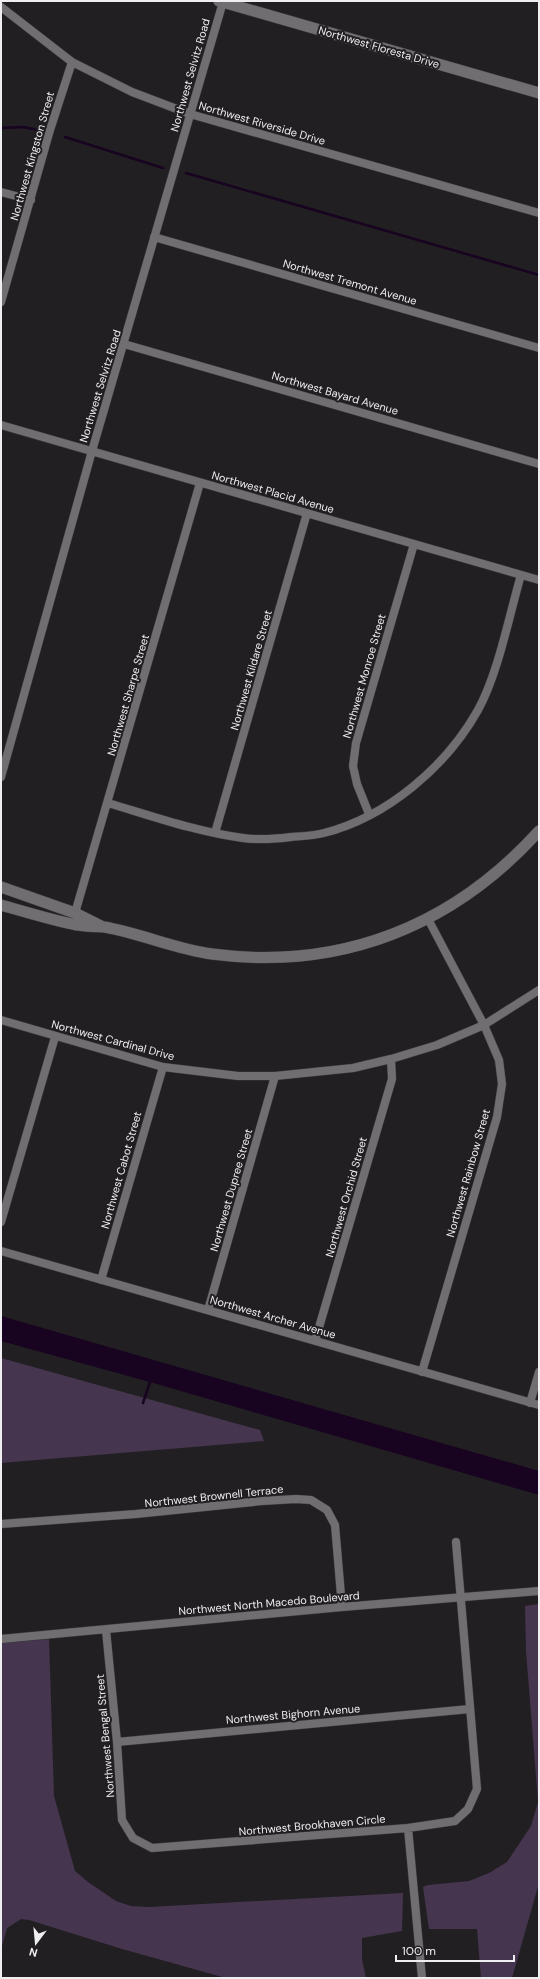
<svg xmlns="http://www.w3.org/2000/svg" width="540" height="1979" font-family="'DM Sans',sans-serif">
	<style>
		.green { fill: #46354e }
		.water { fill: #180320 }
		.lines { fill: none; stroke-linecap: round; stroke-linejoin: round }
		.stream { stroke: #180320; stroke-width: 2.5 }
		.street-casing { stroke: #3c3b3d; stroke-width: 9 }
		.secondary-casing { stroke: #3c3b3d; stroke-width: 12 }
		.street { stroke: #706e71; stroke-width: 8 }
		.secondary { stroke: #706e71; stroke-width: 11 }
		.labels { text-anchor: middle; stroke-width: 4; stroke-linejoin: round; paint-order: stroke }
		.street-label { font-size: 11px; fill: #efeef0; stroke: #211f22 }
	</style>
	<rect width="100%" height="100%" fill="#211f22"/>
	<path class="green" d="M 1,1358 L 260,1430 L 264,1441 L 1,1463 Z
		M 539,1604 L 539,1883 L 512,1978 L 481,1978 L 477,1929 L 429,1929 L 423,1887 L 428,1885 L 469,1881 L 489,1873 L 507,1862 L 531,1826 L 538,1802 L 526,1651 L 525,1606 Z
		M 49,1639 L 54,1796 L 75,1871 L 88,1882 L 116,1901 L 131,1906 L 149,1907 L 403,1893 L 402,1931 L 362,1938 L 362,1959 L 366,1978 L 226,1978 L 122,1949 L 29,1920 L 21,1919 L 7,1928 L 1,1950 L 1,1643 Z"/>
	<path class="water" d="M 1,1316 L 539,1471 L 539,1495 L 150,1382 L 1,1341 Z"/>
	<g class="lines">
		<path class="stream" d="M 1,128 L 23,127 L 38,130
			M 65,137 L 163,168
			M 186,173 L 539,275
			M 143,1403 L 150,1382"/>
		<g class="street-casing">
			<path id="street" d="M 1,7 L 72,62 L 132,92 L 190,114 L 539,213
				M 1,192 L 31,200
				M 154,237 L 539,348
				M 1,302 L 50,130 L 72,62
				M 124,344 L 539,464
				M 1,425 L 539,580
				M 1,777 L 92,451 L 223,2
				M 108,803 C 152,816 197,832 243,838 C 258,840 275,839 291,837 C 302,836 313,836 324,833 C 387,817 446,767 478,710 C 498,674 509,616 521,575
				M 369,814 L 357,784 L 353,766 L 356,743 L 414,544
				M 215,833 L 307,513
				M 75,913 L 200,483
				M 1,1020 L 163,1067 L 238,1076 L 275,1076 L 353,1068 L 391,1059 L 437,1045 L 484,1025 L 539,990
				M 1,1222 L 55,1037
				M 1,1251 L 539,1405
				M 101,1280 L 163,1067
				M 208,1310 L 275,1076
				M 315,1341 L 392,1079 L 391,1059
				M 422,1372 L 497,1117 L 502,1084 L 499,1060 L 484,1025 L 428,919
				M 530,1403 L 539,1372
				M 1,1524 L 136,1514 L 262,1501 L 296,1499 L 311,1500 L 327,1510 L 335,1525 L 342,1607
				M 106,1630 L 117,1742 L 122,1820 L 133,1838 L 152,1848 L 408,1828 L 455,1821 L 468,1809 L 477,1789 L 456,1542
				M 1,1639 L 342,1607 L 539,1591
				M 117,1742 L 470,1709
				M 408,1828 L 422,1978"/>
		</g>
		<g class="secondary-casing">
			<path id="secondary" d="M 219,1 L 539,93
				M 1,887 L 75,913 L 103,927
				M 1,905 C 26,912 51,920 77,925 C 86,927 95,926 104,927 C 140,933 175,949 212,954 C 341,971 453,926 539,831"/>
		</g>
		<use href="#street" class="street"/>
		<use href="#secondary" class="secondary"/>
	</g>
	<g class="labels">
		<g class="street-label">
			<text transform="translate(379 47) rotate(16)" y="4">Northwest Floresta Drive</text>
			<text transform="translate(190 75) rotate(-74)" y="4">Northwest Selvitz Road</text>
			<text transform="translate(262 123) rotate(16)" y="4">Northwest Riverside Drive</text>
			<text transform="translate(32 156) rotate(-74)" y="4">Northwest Kingston Street</text>
			<text transform="translate(350 282) rotate(16)" y="4">Northwest Tremont Avenue</text>
			<text transform="translate(100 386) rotate(-73)" y="4">Northwest Selvitz Road</text>
			<text transform="translate(335 393) rotate(16)" y="4">Northwest Bayard Avenue</text>
			<text transform="translate(273 492) rotate(16)" y="4">Northwest Placid Avenue</text>
			<text transform="translate(251 670) rotate(-74)" y="4">Northwest Kildare Street</text>
			<text transform="translate(364 676) rotate(-74)" y="4">Northwest Monroe Street</text>
			<text transform="translate(128 695) rotate(-74)" y="4">Northwest Sharpe Street</text>
			<text transform="translate(113 1040) rotate(15)" y="4">Northwest Cardinal Drive</text>
			<text transform="translate(121 1170) rotate(-74)" y="4">Northwest Cabot Street</text>
			<text transform="translate(468 1173) rotate(-74)" y="4">Northwest Rainbow Street</text>
			<text transform="translate(231 1190) rotate(-74)" y="4">Northwest Dupree Street</text>
			<text transform="translate(346 1197) rotate(-74)" y="4">Northwest Orchid Street</text>
			<text transform="translate(273 1317) rotate(16)" y="4">Northwest Archer Avenue</text>
			<text transform="translate(214 1496) rotate(-6)" y="4">Northwest Brownell Terrace</text>
			<text transform="translate(269 1603) rotate(-5)" y="4">Northwest North Macedo Boulevard</text>
			<text transform="translate(293 1714) rotate(-5)" y="4">Northwest Bighorn Avenue</text>
			<text transform="translate(105 1736) rotate(-95)" y="4">Northwest Bengal Street</text>
			<text transform="translate(312 1825) rotate(-5)" y="4">Northwest Brookhaven Circle</text>
		</g>
	</g>
	<rect width="540" height="1979" fill="none" stroke="#efeef0" stroke-width="4"/>
	<g transform="translate(36 1943) rotate(196)" stroke="#211f22" stroke-width="3" paint-order="stroke">
	<path d="M0-3L7 15L0 10L-7 15Z" fill="#efeef0"/>
	<text y="-6" font-size="11" font-weight="bold" text-anchor="middle" fill="#efeef0">N</text>
	</g>
	<path d="M396 1955v6h118v-6" fill="none" stroke="#efeef0" stroke-width="2"/>
	<text x="402" y="1955" font-size="12" fill="#efeef0" stroke="#211f22" stroke-width="3" paint-order="stroke">100 m</text>
</svg>
